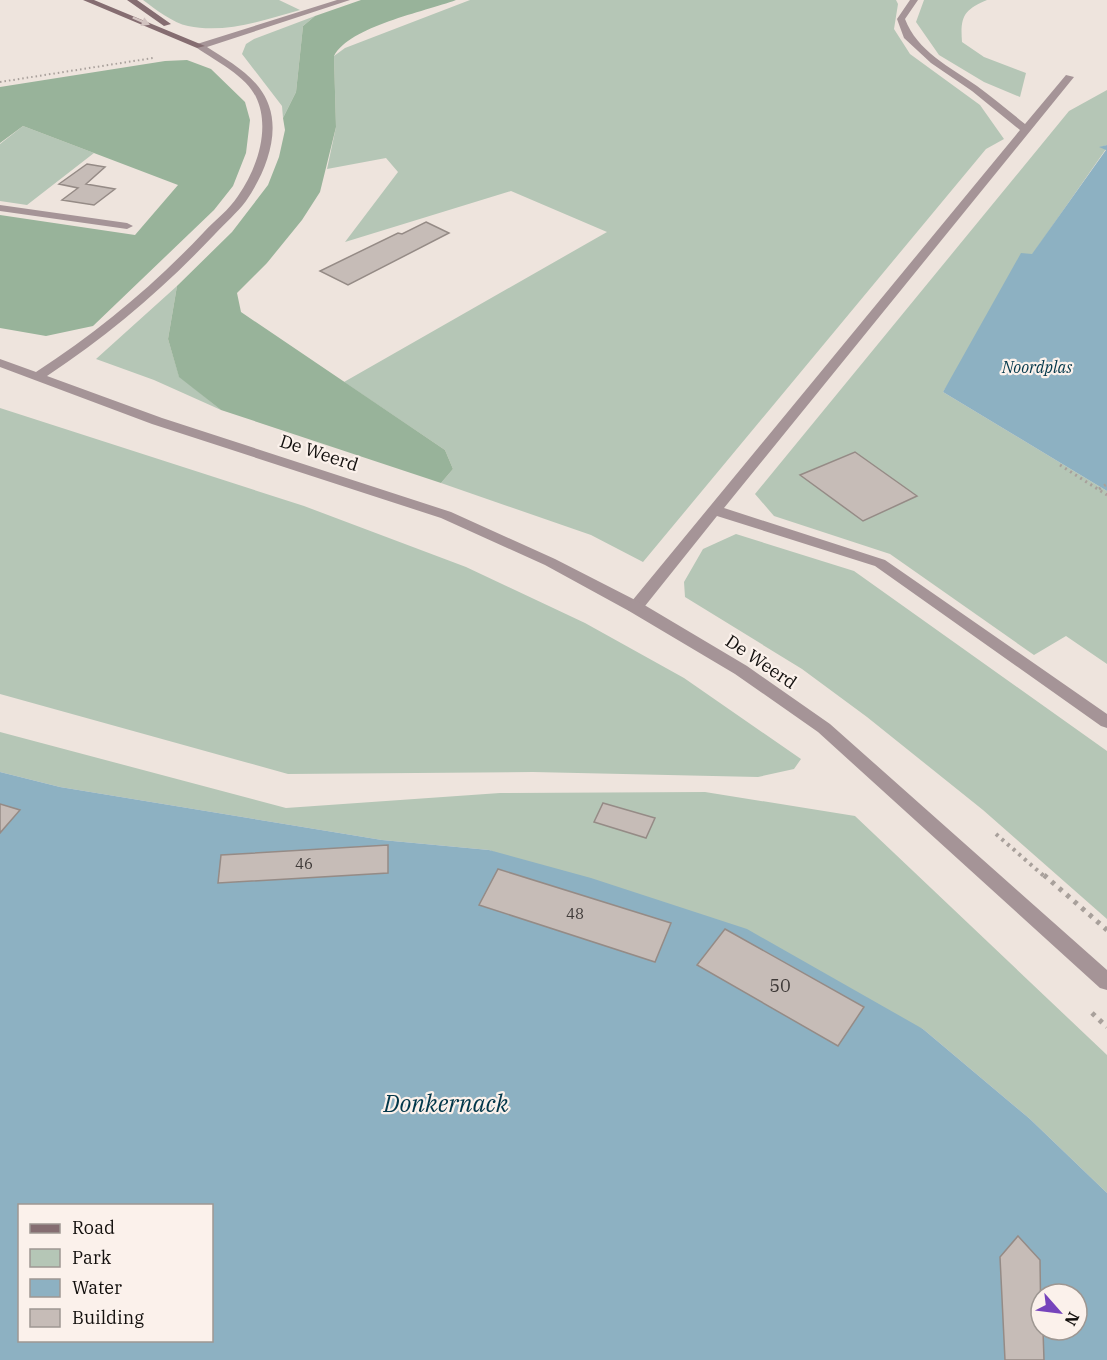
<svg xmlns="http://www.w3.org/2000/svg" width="1107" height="1360" font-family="'IBM Plex Serif',serif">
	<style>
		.green { fill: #b5c6b6 }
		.forest { fill: #98b39a }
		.water { fill: #8db1c2; fill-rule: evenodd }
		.building { fill: #c6bcb7; stroke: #958b86; stroke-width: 1.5 }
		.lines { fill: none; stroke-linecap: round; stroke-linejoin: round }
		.path-far3 { stroke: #a8a09b; stroke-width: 2; stroke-dasharray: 1.5 3; stroke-linecap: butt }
		.path-far2 { stroke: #a8a09b; stroke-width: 3; stroke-dasharray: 2 4; stroke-linecap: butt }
		.path-far1 { stroke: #a8a09b; stroke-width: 4; stroke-dasharray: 3 4.5; stroke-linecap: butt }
		.path { stroke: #a8a09b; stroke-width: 5; stroke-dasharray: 4 6; stroke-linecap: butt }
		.service { fill: #a59497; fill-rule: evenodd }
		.minor { fill: #a59497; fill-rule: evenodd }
		.secondary { fill: #856d71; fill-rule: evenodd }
		.oneway { fill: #d2c3c0 }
		.labels { text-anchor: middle; stroke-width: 4.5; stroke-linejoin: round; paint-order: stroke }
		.number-label { font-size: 15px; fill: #3f3a38 }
		.far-water-label { font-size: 16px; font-style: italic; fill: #02374a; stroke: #fbf1eb }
		.street-label { font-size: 18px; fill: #120f0d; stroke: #fbf1eb }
		.near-number-label { font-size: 18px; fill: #3f3a38 }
		.near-water-label { font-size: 24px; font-style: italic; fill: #02374a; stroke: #fbf1eb }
	</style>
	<rect width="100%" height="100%" fill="#eee4dd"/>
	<path class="green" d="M 143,0 L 279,0 L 300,10 C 264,20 225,34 188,26 C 173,23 155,9 143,0 Z
		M 470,0 L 896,0 L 898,4 L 894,29 L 910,54 L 980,105 L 1004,139 L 986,149 L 643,562 L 591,535 L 441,483 L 453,469 L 445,450 L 344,382 L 607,232 L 511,191 L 345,242 L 398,172 L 386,158 L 327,169 L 336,127 L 334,56 L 345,48 Z
		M 924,0 L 987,0 C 964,10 960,16 962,42 L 984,57 L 1026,73 L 1020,97 L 984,82 L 939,55 L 916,22 Z
		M 315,16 L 303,26 L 296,92 L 283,118 L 282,106 L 242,54 L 246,44 L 254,39 Z
		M 1107,90 L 1107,145 L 1101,147 L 1106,149 L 1032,255 L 943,392 L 1107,491 L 1107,664 L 1066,636 L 1034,655 L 890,554 L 774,516 L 755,494 L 1069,111 Z
		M 23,126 L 94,153 L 27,205 L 0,201 L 0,144 Z
		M 177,286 L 168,339 L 179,376 L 221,410 L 154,380 L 96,359 Z
		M 0,408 L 304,506 L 466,567 L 585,623 L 684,678 L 801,759 L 794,769 L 758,777 L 533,772 L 288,774 L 0,694 Z
		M 736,534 L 854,571 L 1107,751 L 1107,919 L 983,810 L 867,717 L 802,669 L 685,597 L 684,582 L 703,549 Z
		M 0,732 L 286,808 L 500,793 L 705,792 L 855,816 L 1107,1055 L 1107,1193 L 1030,1119 L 923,1029 L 489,850 L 382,840 L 60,787 L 0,772 Z"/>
	<path class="forest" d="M 361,0 L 456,0 C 424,12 350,26 334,56 L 336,127 L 320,192 L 302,220 L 267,263 L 237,293 L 241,312 L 445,450 L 453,469 L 441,483 L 221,410 L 179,377 L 168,339 L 177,286 L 232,232 L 268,185 L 279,157 L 285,130 L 283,118 L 296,92 L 303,26 L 315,16 Z
		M 187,60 L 211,69 L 245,102 L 250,120 L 246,153 L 233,186 L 214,210 L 93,326 L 46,336 L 0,328 L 0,215 L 135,235 L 178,185 L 23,126 L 0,143 L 0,87 L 165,61 Z"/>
	<path class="water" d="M 1107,145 L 1107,491 L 943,392 L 1021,253 L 1032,254 L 1106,150 L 1099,147 Z
		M 0,772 L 60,787 L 382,840 L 489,850 L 591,878 L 747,929 L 923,1029 L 1030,1119 L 1107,1193 L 1107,1360 L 0,1360 ZM 20,1206 L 212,1206 L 212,1340 L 20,1340 ZM 1041,1294 L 1077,1294 L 1077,1330 L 1041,1330 Z"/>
	<path class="building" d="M 87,164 L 105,167 L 86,184 L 115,189 L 94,205 L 62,200 L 78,188 L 59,184 Z
		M 426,222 L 449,233 L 348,285 L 320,271 L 398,233 L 402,234 Z
		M 855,452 L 917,496 L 863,521 L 800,475 Z
		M 603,803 L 655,818 L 646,838 L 594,822 Z
		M 0,804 L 20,810 L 0,833 Z
		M 388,845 L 388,873 L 218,883 L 221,855 Z
		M 498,869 L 671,923 L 655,962 L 479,905 Z
		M 725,929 L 864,1007 L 838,1046 L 697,965 Z
		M 1018,1236 L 1040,1260 L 1041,1330 L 1043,1330 L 1044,1360 L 1005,1360 L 1000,1257 Z"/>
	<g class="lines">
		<path class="path-far3" d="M 0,82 L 153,58"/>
		<path class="path-far2" d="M 1060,465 L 1107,495
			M 1099,489 L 1107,484"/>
		<path class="path-far1" d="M 996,834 L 1045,877"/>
		<path class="path" d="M 1044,875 L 1107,930
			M 1092,1013 L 1107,1027"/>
		<path class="service" d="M 910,0 L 918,0 L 905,19 C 917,51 950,67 977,86 C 993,98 1009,111 1025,124 L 1066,75 L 1074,77 L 724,508 L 885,560 L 1107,714 L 1107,728 L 1101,726 L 875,566 L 717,516 L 641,611 L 629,611 L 627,607 L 1020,130 L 972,91 L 931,63 L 904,38 L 897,19 Z
			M 0,205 L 127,223 L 133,226 L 127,229 L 0,211 Z"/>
		<path class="minor" d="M 337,0 L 350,0 L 207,47 C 230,62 260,78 269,106 C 280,137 264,175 246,201 C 237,213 225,223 215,234 C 164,288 109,335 47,376 L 162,418 L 451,512 L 555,559 L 641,603 L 747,666 L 830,724 L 1107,970 L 1107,990 L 1100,988 L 818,732 L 735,674 L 629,611 L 545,565 L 441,518 L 152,424 L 0,367 L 0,359 L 36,372 C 98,332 153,286 204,232 C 215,220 229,210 238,196 C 257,169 271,128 256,97 C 246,76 216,61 197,48 L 197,44 Z"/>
		<path class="secondary" d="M 83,0 L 94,0 L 205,46 L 197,48 Z
			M 127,0 L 137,0 L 171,24 L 164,26 Z"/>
	</g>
	<defs><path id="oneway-solid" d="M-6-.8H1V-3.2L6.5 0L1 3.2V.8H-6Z" transform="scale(1.5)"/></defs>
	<use class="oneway" href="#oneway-solid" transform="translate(141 21) rotate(23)"/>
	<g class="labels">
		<g class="number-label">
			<text x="304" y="869">46</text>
			<text x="575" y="919">48</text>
		</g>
		<g class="far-water-label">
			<text x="1037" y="373">Noordplas</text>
		</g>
		<g class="street-label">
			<text transform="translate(319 453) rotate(18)" y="6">De Weerd</text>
			<text transform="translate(761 662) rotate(34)" y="6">De Weerd</text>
		</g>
		<g class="near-number-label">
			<text x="780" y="992">50</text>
		</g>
		<g class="near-water-label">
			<text x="446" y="1112">Donkernack</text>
		</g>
	</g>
	<rect x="18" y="1204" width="195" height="138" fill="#fbf1eb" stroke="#9e9792" stroke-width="1.5"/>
	<rect x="30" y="1224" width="30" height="9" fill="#856d71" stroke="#9e9792" stroke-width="1.5"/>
	<text x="72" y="1234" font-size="18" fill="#120f0d">Road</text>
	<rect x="30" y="1249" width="30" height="18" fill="#b5c6b6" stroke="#9e9792" stroke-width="1.5"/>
	<text x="72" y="1264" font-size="18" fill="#120f0d">Park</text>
	<rect x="30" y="1279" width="30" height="18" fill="#8db1c2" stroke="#9e9792" stroke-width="1.5"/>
	<text x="72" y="1294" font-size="18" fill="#120f0d">Water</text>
	<rect x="30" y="1309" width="30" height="18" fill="#c6bcb7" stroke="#9e9792" stroke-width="1.5"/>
	<text x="72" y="1324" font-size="18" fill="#120f0d">Building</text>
	<g transform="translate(1059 1312) rotate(118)"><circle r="28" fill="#fbf1eb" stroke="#9e9792" stroke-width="1.5"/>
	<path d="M0-4.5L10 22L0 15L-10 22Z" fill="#7644bb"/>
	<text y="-9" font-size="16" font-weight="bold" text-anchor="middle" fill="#120f0d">N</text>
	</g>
</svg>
